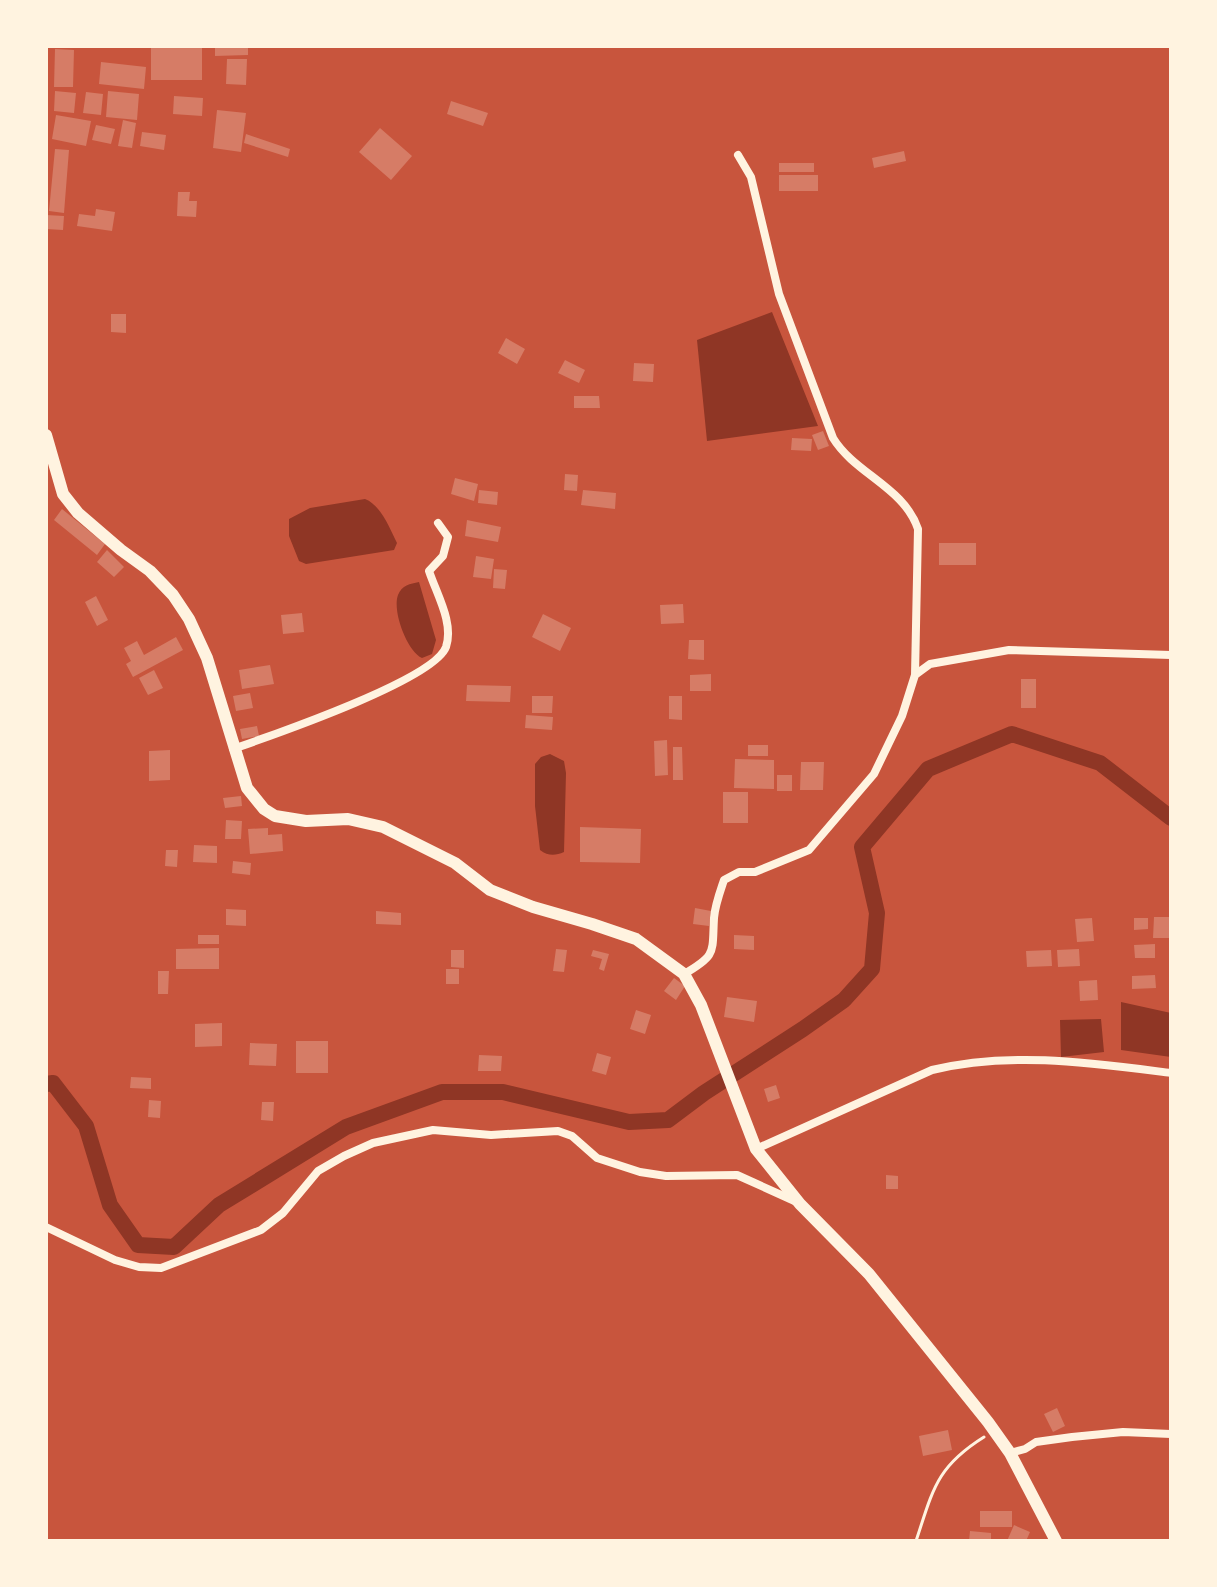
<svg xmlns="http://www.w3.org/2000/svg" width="1217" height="1587" font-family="Barlow,sans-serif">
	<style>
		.water { fill: #8f3625 }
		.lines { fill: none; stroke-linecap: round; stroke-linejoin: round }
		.canal { stroke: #8f3625; stroke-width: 16 }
		.building { fill: #d67c66 }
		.path { stroke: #fff3e0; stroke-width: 3 }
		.minor { stroke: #fff3e0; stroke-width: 8 }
		.tertiary { stroke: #fff3e0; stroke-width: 12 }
	</style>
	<rect width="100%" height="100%" fill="#c8553d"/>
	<path class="water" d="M 772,312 L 818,426 L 707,441 L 697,340 Z
		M 365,499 C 381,505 390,529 397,543 L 394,550 L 306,564 L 299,561 L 289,536 L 289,519 L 310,508 Z
		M 419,582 L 436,640 L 432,654 L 422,658 C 407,651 392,611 398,595 C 402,585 410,584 419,582 Z
		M 550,754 L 564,761 L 566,773 L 564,852 C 555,856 548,856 540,850 L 535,806 L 535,764 L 541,757 Z
		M 1121,1002 L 1171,1013 L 1171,1057 L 1121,1050 Z
		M 1101,1019 L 1104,1052 L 1061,1057 L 1060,1020 Z"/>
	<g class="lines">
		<path class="canal" d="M 46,1084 L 53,1083 L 86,1126 L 110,1205 L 138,1245 L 174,1247 L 219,1205 L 346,1127 L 442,1092 L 503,1092 L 629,1122 L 668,1120 L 704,1093 L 803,1029 L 844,1000 L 872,969 L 877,913 L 862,847 L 928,769 L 1012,734 L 1100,763 L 1171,818"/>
	</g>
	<path class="building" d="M 151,46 L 202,46 L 202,80 L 151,80 Z
		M 215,46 L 248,46 L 248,55 L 215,56 Z
		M 55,49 L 74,50 L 73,87 L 54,87 Z
		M 227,59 L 247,59 L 246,85 L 226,84 Z
		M 101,62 L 146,67 L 144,89 L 99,84 Z
		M 55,91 L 76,93 L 74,113 L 54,111 Z
		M 108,91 L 139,94 L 137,120 L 106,117 Z
		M 86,92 L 103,94 L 101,115 L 83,113 Z
		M 174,96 L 203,98 L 202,116 L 173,114 Z
		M 451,101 L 488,113 L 483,126 L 447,114 Z
		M 217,110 L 246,113 L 241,152 L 213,148 Z
		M 56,115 L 91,121 L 86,146 L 52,139 Z
		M 123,120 L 136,123 L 132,148 L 118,146 Z
		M 96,125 L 115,129 L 111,144 L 92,140 Z
		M 380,128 L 412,156 L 391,180 L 359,152 Z
		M 142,132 L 166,135 L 164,150 L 140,146 Z
		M 246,134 L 290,149 L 288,157 L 244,143 Z
		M 55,149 L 69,150 L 64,213 L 49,211 Z
		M 904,151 L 906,161 L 874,168 L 872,158 Z
		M 779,163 L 814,163 L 814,172 L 779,172 Z
		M 779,175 L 818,175 L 818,191 L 779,191 Z
		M 178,192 L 190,192 L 189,201 L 197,201 L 196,217 L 177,216 Z
		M 96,209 L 115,212 L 112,231 L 77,226 L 79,214 L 95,216 Z
		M 46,215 L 64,216 L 63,230 L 46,229 Z
		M 111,314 L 126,314 L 126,333 L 111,332 Z
		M 506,338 L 525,349 L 517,364 L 498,353 Z
		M 565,360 L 585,370 L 579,383 L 558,373 Z
		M 634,363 L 654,364 L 653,382 L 633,381 Z
		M 574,396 L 599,396 L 600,408 L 574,408 Z
		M 823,431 L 829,446 L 818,450 L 812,435 Z
		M 792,438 L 812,439 L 811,451 L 791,450 Z
		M 565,474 L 578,475 L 577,491 L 564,490 Z
		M 455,478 L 478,484 L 474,501 L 451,494 Z
		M 479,490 L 498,492 L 497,505 L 478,503 Z
		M 583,490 L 616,493 L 615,509 L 581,505 Z
		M 62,509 L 105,544 L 97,555 L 54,520 Z
		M 467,520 L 501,527 L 498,542 L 465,536 Z
		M 939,543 L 976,543 L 976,565 L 939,565 Z
		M 107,550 L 124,567 L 114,577 L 97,562 Z
		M 476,556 L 494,559 L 491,579 L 473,577 Z
		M 494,569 L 507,570 L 505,589 L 493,588 Z
		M 96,596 L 108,620 L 97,626 L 85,602 Z
		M 683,604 L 684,623 L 661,624 L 660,605 Z
		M 302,613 L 304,632 L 283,634 L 281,615 Z
		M 543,614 L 571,628 L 560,651 L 532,637 Z
		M 176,637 L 183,650 L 133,677 L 126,664 L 131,661 L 124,648 L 137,641 L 144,655 Z
		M 689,640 L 704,640 L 704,660 L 688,659 Z
		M 270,665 L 274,684 L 242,689 L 239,670 Z
		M 154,670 L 163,688 L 148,695 L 139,678 Z
		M 711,674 L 711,691 L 690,691 L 690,675 Z
		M 1021,679 L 1036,679 L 1036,708 L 1021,708 Z
		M 467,685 L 511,686 L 510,702 L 466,701 Z
		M 250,693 L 253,708 L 236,711 L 233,696 Z
		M 532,696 L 553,696 L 552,713 L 532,713 Z
		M 669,696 L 682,696 L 682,720 L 669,719 Z
		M 526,715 L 553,717 L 552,730 L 525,728 Z
		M 257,726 L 259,736 L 242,739 L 240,729 Z
		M 667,740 L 668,775 L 655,776 L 654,741 Z
		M 748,745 L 768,745 L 768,756 L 748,756 Z
		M 673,747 L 682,747 L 683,780 L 673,780 Z
		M 170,750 L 170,780 L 149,781 L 149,751 Z
		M 735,759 L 774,760 L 774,789 L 734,788 Z
		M 801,762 L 824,762 L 823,790 L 800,790 Z
		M 777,775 L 792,775 L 792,791 L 777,791 Z
		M 723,792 L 748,792 L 748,823 L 723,823 Z
		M 241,796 L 242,806 L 225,808 L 223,798 Z
		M 226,820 L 242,821 L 241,839 L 225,839 Z
		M 580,827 L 641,829 L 640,863 L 580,862 Z
		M 268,828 L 268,835 L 282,834 L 283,851 L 250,854 L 248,829 Z
		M 194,845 L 217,846 L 217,863 L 193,862 Z
		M 166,850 L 178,850 L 177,867 L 165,866 Z
		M 233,861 L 251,863 L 250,875 L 232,873 Z
		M 695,908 L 711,911 L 709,926 L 693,924 Z
		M 226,909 L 246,910 L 246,926 L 226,925 Z
		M 376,911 L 401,913 L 401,925 L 376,924 Z
		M 1154,917 L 1171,917 L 1171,938 L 1153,938 Z
		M 1092,918 L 1094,941 L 1077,942 L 1075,919 Z
		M 1134,918 L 1148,918 L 1148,929 L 1134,930 Z
		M 198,935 L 219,935 L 219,944 L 198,944 Z
		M 734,935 L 754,936 L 754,950 L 734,949 Z
		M 1155,944 L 1155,958 L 1135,958 L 1134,945 Z
		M 219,948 L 219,969 L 176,969 L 176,949 Z
		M 556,949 L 567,950 L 564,972 L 553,971 Z
		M 1079,949 L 1080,966 L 1058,967 L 1057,950 Z
		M 451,950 L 464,950 L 464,968 L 451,967 Z
		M 593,950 L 609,954 L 604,971 L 599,969 L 602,959 L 591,956 Z
		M 1051,950 L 1052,966 L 1027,967 L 1026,951 Z
		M 446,969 L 459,969 L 459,984 L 446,984 Z
		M 158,971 L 169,971 L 168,994 L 158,994 Z
		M 1155,975 L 1156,988 L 1132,989 L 1132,976 Z
		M 674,978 L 685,986 L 676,1000 L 664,991 Z
		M 1097,980 L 1098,1000 L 1080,1001 L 1079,981 Z
		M 727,997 L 757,1001 L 754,1022 L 724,1017 Z
		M 636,1010 L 651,1015 L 645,1034 L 630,1029 Z
		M 222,1023 L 222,1046 L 195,1047 L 195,1024 Z
		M 296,1041 L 328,1041 L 328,1073 L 296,1073 Z
		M 250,1043 L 277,1044 L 276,1066 L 249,1065 Z
		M 597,1053 L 611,1057 L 606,1075 L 592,1071 Z
		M 479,1055 L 502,1056 L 501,1071 L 478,1071 Z
		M 131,1077 L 151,1078 L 151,1089 L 130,1088 Z
		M 776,1085 L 780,1098 L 768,1102 L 764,1089 Z
		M 149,1100 L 161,1101 L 160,1118 L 148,1117 Z
		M 262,1102 L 274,1102 L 273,1121 L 261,1120 Z
		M 886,1175 L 898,1176 L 898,1189 L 886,1189 Z
		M 1057,1408 L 1065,1426 L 1053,1432 L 1044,1414 Z
		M 948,1430 L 952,1450 L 923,1456 L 919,1436 Z
		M 980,1511 L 1012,1511 L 1012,1527 L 980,1527 Z
		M 1014,1525 L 1030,1532 L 1026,1541 L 1007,1541 Z
		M 970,1531 L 991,1533 L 991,1541 L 969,1541 Z"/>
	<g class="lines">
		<path class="path" d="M 916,1541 C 933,1490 936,1467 984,1437"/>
		<path class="minor" d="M 738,155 L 751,177 L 779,294 L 833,438 C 855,474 904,487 918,529 L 915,675
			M 233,749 C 270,736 434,680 446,647 C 454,623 437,595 429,571 L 443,556 L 448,537 L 438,523
			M 684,974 C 717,955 712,953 714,918 C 715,905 720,892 724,880 L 739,872 L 755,872 L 809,850 L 874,774 L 902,716 L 915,675 L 930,664 L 1009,650 L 1171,655
			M 756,1149 L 932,1070 C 1011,1051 1092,1063 1171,1073
			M 46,1227 L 115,1260 L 139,1267 L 161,1268 L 261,1230 L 283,1213 L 318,1171 L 344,1156 L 373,1143 L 433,1130 L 491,1135 L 558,1131 L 572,1136 L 597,1158 L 640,1172 L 666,1176 L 737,1175 L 799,1203
			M 1010,1453 L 1025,1449 L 1036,1442 L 1072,1437 L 1123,1432 L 1171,1434"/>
		<path class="tertiary" d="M 46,435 L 63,494 L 78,513 L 121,550 L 150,571 L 173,595 L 189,619 L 207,658 L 247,788 L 264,809 L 275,816 L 306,821 L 348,819 L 383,827 L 455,863 L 490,890 L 533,907 L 592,924 L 636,939 L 684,974 L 701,1005 L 756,1149 L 800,1204 L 869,1274 L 988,1422 L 1010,1453 L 1056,1541"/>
	</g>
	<rect width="1217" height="1587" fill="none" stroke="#fff3e0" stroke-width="96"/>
</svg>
